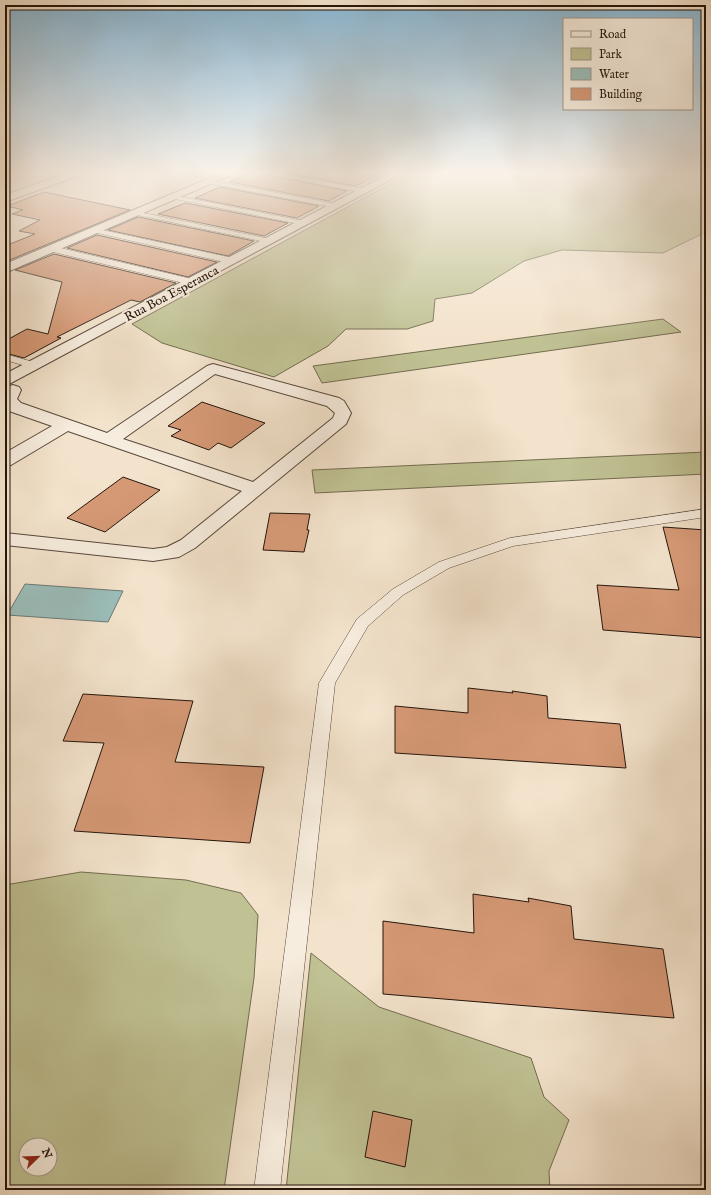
<svg xmlns="http://www.w3.org/2000/svg" width="711" height="1195" font-family="'IM FELL English',serif">
	<style>
		.green { fill: #c0c294; stroke: #726c50; fill-rule: evenodd }
		.water { fill: #9bbebb; stroke: #6b7a75 }
		.building { fill: #d69976; stroke: #24150b }
		.lines { fill: none; stroke-linecap: round; stroke-linejoin: round }
		.service-casing { stroke: #58483b; stroke-width: 1 }
		.minor-casing { stroke: #58483b; stroke-width: 2 }
		.service { fill: #f7edde; fill-rule: evenodd }
		.minor { fill: #f7edde; fill-rule: evenodd }
		.labels { text-anchor: middle; stroke-width: 4; stroke-linejoin: round; paint-order: stroke }
		.far-street-label { font-size: 13px; fill: #24150b; stroke: #f7edde }
	</style>
	<rect width="100%" height="100%" fill="#f3e3cc"/>
	<filter id="stains"><feTurbulence type="fractalNoise" baseFrequency=".005" numOctaves="4"/><feColorMatrix values="0 0 0 0 .2 0 0 0 0 .09 0 0 0 0 .02 0 0 0 .5 -.17"/></filter>
	<radialGradient id="worn" r=".72"><stop offset=".6" stop-color="#630" stop-opacity="0"/><stop offset="1" stop-color="#630" stop-opacity=".3"/></radialGradient>
	<path class="green" d="M 412,172 L 706,172 L 706,232 L 663,253 L 562,250 L 524,261 L 472,293 L 435,299 L 433,321 L 407,329 L 346,329 L 328,346 L 274,377 L 162,343 L 132,324 Z
		M 663,319 L 681,332 L 322,383 L 313,366 Z
		M 706,452 L 706,474 L 315,493 L 312,470 Z
		M 81,872 L 186,880 L 241,893 L 258,915 L 254,978 L 224,1190 L 5,1190 L 5,885 ZM 26,1145 L 50,1145 L 50,1169 L 26,1169 Z
		M 311,953 L 379,1007 L 531,1058 L 544,1097 L 569,1120 L 549,1171 L 550,1190 L 286,1190 Z"/>
	<path class="water" d="M 25,584 L 123,591 L 108,622 L 7,615 Z"/>
	<path class="building" d="M 252,172 L 256,172 L 347,191 L 329,201 L 230,182 Z
		M 281,172 L 360,172 L 374,177 L 356,186 Z
		M 220,187 L 319,206 L 297,218 L 195,198 Z
		M 44,192 L 130,210 L 5,262 L 5,246 L 35,234 L 19,231 L 40,220 L 12,214 L 23,210 L 7,206 Z
		M 185,203 L 288,223 L 264,236 L 158,214 Z
		M 138,217 L 254,241 L 228,256 L 108,230 Z
		M 97,235 L 217,262 L 188,277 L 67,248 Z
		M 54,254 L 176,283 L 140,302 L 131,300 L 57,337 L 61,338 L 24,358 L 5,353 L 5,341 L 27,329 L 48,334 L 62,282 L 15,270 Z
		M 202,402 L 265,423 L 231,448 L 218,443 L 209,450 L 171,436 L 181,430 L 168,426 Z
		M 123,477 L 160,490 L 105,532 L 67,518 Z
		M 270,513 L 310,514 L 307,530 L 309,530 L 304,552 L 263,550 Z
		M 663,527 L 706,530 L 706,638 L 603,630 L 597,585 L 679,590 Z
		M 468,688 L 513,693 L 512,691 L 547,696 L 548,718 L 620,724 L 626,768 L 395,753 L 395,706 L 468,713 Z
		M 83,694 L 193,701 L 175,762 L 264,767 L 250,843 L 74,831 L 104,743 L 63,741 Z
		M 473,894 L 529,902 L 528,898 L 571,906 L 574,939 L 663,949 L 674,1018 L 383,994 L 383,921 L 474,933 Z
		M 373,1111 L 412,1120 L 405,1167 L 365,1157 Z"/>
	<g class="lines">
		<g class="service-casing">
			<path id="service" d="M 257,172 L 272,172 L 364,189 L 368,191 L 364,193 Z
				M 361,172 L 376,172 L 394,177 L 391,179 Z
				M 209,180 L 336,204 L 340,206 L 336,208 L 207,183 L 205,182 Z
				M 172,195 L 304,221 L 308,223 L 304,225 L 175,199 L 171,197 Z
				M 134,211 L 270,239 L 274,241 L 270,243 L 137,215 L 133,213 Z
				M 93,228 L 233,258 L 237,261 L 233,264 L 93,232 Z
				M 52,246 L 192,279 L 196,282 L 192,285 L 49,251 L 48,249 Z
				M 5,354 L 37,363 L 38,365 L 33,368 L 5,360 Z
				M 706,509 L 706,517 L 513,546 L 449,568 L 403,595 L 368,626 L 335,683 L 280,1190 L 254,1190 L 319,683 L 357,619 L 393,589 L 439,562 L 510,538 Z"/>
		</g>
		<g class="minor-casing">
			<path id="minor" d="M 70,172 L 85,172 L 84,174 L 5,202 L 5,195 Z
				M 224,172 L 238,172 L 5,273 L 5,264 Z
				M 392,172 L 405,172 L 11,383 L 5,385 L 5,374 Z
				M 213,364 L 339,398 L 344,401 L 351,413 L 346,424 L 195,548 L 179,557 L 153,561 L 5,545 L 5,533 L 153,549 L 167,547 L 181,540 L 242,491 L 68,431 L 11,465 L 5,466 L 5,453 L 52,426 L 9,411 C 4,404 2,394 7,387 L 13,385 L 19,387 L 21,390 L 17,399 L 21,403 L 107,433 L 207,366 ZM 215,374 L 327,406 L 335,413 L 333,418 L 253,482 L 123,439 Z"/>
		</g>
		<use href="#service" class="service"/>
		<use href="#minor" class="minor"/>
	</g>
	<linearGradient id="sky" x2="0" y2="1"><stop stop-color="#89b8d6"/><stop offset="0.51" stop-color="#faf2e8"/><stop offset="1" stop-color="#faf2e8" stop-opacity="0"/></linearGradient>
	<rect width="711" height="339" fill="url(#sky)"/>
	<g class="labels">
		<g class="far-street-label">
			<text transform="translate(171 293) rotate(-28)" y="5">Rua Boa Esperanca</text>
		</g>
	</g>
	<rect width="711" height="1195" fill="none" stroke="#f3e3cc" stroke-width="20"/>
	<rect x="6" y="6" width="699" height="1183" fill="none" stroke="#24150b" stroke-width="2"/>
	<rect x="10" y="10" width="691" height="1175" fill="none" stroke="#24150b"/>
	<rect x="563" y="18" width="130" height="92" fill="#f7edde" stroke="#a3978a"/>
	<rect x="571" y="31" width="20" height="6" fill="#f7edde" stroke="#a3978a"/>
	<text x="599" y="38" font-size="12" fill="#24150b">Road</text>
	<rect x="571" y="48" width="20" height="12" fill="#c0c294" stroke="#a3978a"/>
	<text x="599" y="58" font-size="12" fill="#24150b">Park</text>
	<rect x="571" y="68" width="20" height="12" fill="#9bbebb" stroke="#a3978a"/>
	<text x="599" y="78" font-size="12" fill="#24150b">Water</text>
	<rect x="571" y="88" width="20" height="12" fill="#d69976" stroke="#a3978a"/>
	<text x="599" y="98" font-size="12" fill="#24150b">Building</text>
	<g transform="translate(38 1157) rotate(67)"><circle r="19" fill="#f7edde" stroke="#a3978a"/>
	<path d="M0-3L7 15L0 10L-7 15Z" fill="#8f2418"/>
	<text y="-6" font-size="11" font-weight="bold" text-anchor="middle" fill="#24150b">N</text>
	</g>
	<rect width="100%" height="100%" filter="url(#stains)"/>
	<rect width="100%" height="100%" fill="url(#worn)"/>
</svg>
